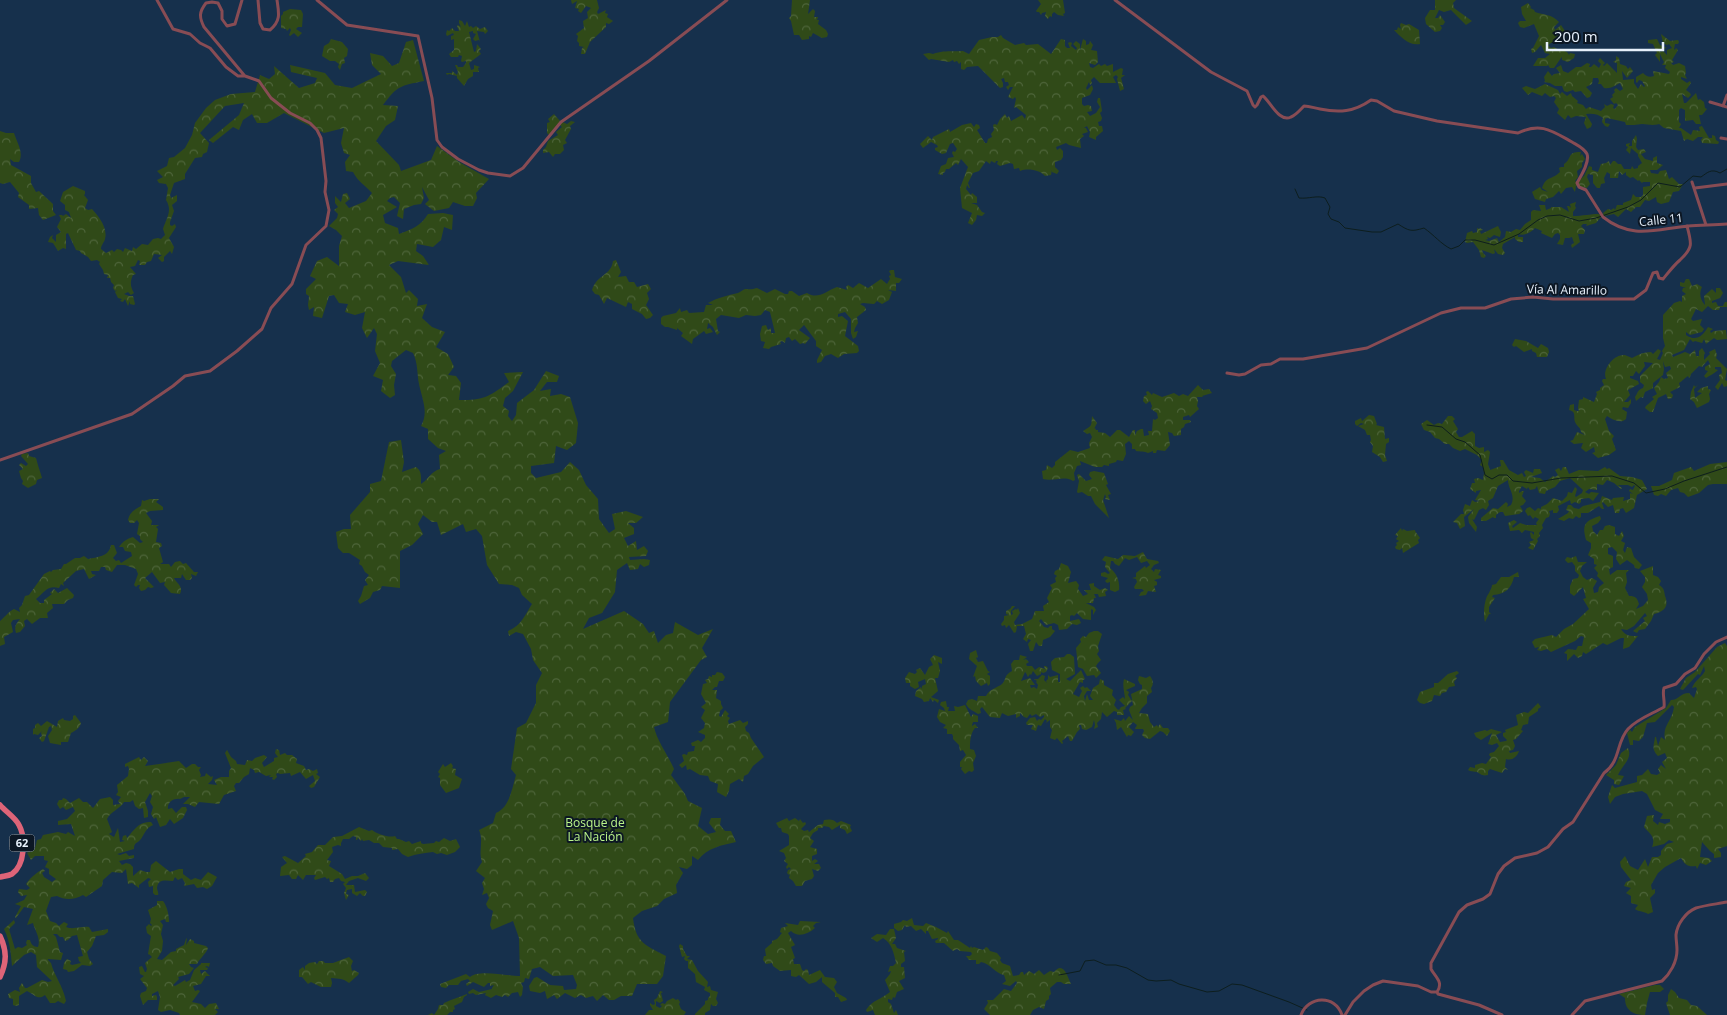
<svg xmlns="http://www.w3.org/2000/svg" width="1727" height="1015" font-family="'Open Sans',sans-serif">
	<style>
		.forest { fill: url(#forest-crowns) }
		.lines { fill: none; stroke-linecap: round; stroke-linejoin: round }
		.stream { stroke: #0d1e1e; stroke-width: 1 }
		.street { stroke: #884c54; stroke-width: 3 }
		.primary { stroke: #de6478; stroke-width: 5.5 }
		.labels { text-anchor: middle; stroke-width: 4; stroke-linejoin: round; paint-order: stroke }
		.shield { fill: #0c1724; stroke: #a5b0bb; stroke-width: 1 }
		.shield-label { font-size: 11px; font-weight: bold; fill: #e7f1fc }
		.street-label { font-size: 12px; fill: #e7f1fc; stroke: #0c1724 }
		.park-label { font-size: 12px; fill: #baf489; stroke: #0c1724 }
	</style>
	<defs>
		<pattern id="forest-crowns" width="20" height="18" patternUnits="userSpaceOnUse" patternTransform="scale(1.25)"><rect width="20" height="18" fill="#304a18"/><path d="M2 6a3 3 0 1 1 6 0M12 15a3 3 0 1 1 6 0" fill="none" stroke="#4e653a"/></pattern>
	</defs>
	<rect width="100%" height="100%" fill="#16304c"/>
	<path class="forest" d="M 571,0 L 597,0 L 599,8 L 597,12 L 598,14 L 606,10 L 605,13 L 608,14 L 607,17 L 613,21 L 609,24 L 606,23 L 606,27 L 590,42 L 585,54 L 581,54 L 582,48 L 584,47 L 579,46 L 579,43 L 577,41 L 578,36 L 576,34 L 584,28 L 583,21 L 588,18 L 587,12 L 591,8 L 586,6 L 581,13 L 578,11 L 579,9 L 575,8 L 577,1 L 572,4 Z
		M 792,0 L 810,0 L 808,14 L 813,9 L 815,11 L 814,17 L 818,17 L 817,20 L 819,20 L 818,24 L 826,30 L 828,34 L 827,37 L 822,38 L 813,33 L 811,37 L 809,36 L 809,39 L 802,40 L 799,35 L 794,35 L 791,21 L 789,18 L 791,16 Z
		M 1038,0 L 1063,0 L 1065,13 L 1063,14 L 1064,16 L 1058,15 L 1054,12 L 1052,14 L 1052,17 L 1050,16 L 1048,19 L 1045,16 L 1046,12 L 1042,13 L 1041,15 L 1039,12 L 1037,12 L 1036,11 L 1041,4 Z
		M 1435,0 L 1456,0 L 1453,3 L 1454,8 L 1472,21 L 1466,25 L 1451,10 L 1444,12 L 1439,10 L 1435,18 L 1438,18 L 1440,15 L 1445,22 L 1443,25 L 1440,25 L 1442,28 L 1440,31 L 1435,32 L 1426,24 L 1425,18 L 1430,10 L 1435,10 Z
		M 1528,3 L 1531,7 L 1530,8 L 1534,10 L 1535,12 C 1543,15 1552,14 1559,22 L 1554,27 L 1555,30 L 1561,25 L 1567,34 L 1566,37 L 1556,43 L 1551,43 L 1548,45 L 1551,48 L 1554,47 C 1558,51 1567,49 1569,55 L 1570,53 L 1575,54 L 1574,58 L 1568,62 L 1562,60 L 1562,57 L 1561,58 L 1554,68 L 1550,68 L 1548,65 L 1547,66 L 1533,66 L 1538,58 L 1545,58 L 1550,54 L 1545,53 L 1541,45 L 1535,52 L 1532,53 L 1531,49 L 1533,48 L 1539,36 L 1534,24 L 1524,28 L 1520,27 L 1518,23 L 1520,21 L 1526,21 L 1522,14 L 1521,7 Z
		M 290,9 L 301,10 L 303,14 L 302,27 L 298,27 L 296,29 L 302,33 L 298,37 L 294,33 L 290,36 L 289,35 L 291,30 L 290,28 L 287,31 L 286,29 L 281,28 L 281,16 L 283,14 L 283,12 Z
		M 459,20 L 462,21 L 465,26 L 467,21 L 469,27 L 471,26 L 473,28 L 476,26 L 480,29 L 485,27 L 488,31 L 485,34 L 484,32 L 477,31 L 480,42 L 479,40 L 475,41 L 473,39 L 476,34 L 473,33 L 473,31 L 469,32 L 474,52 L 476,51 L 477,44 L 481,49 L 479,51 L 481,54 L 469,63 L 471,70 L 474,69 L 474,65 L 480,67 L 478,68 L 479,72 L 473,72 L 473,76 L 468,79 L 464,86 L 457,78 L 457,76 L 449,74 L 447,75 L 446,73 L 452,73 L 452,71 L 457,75 L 458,72 L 455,65 L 457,65 L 458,67 L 463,67 L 466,63 L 466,61 L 462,62 L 461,61 L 462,56 L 459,55 L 458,57 L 451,57 L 449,54 L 454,50 L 454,39 L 451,40 L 451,36 L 454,35 L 453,33 L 447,36 L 446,34 L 447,30 L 449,31 L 452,28 L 455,31 L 459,31 L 457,26 L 458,25 L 461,27 L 459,23 Z
		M 1401,23 L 1406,25 L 1409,24 L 1419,30 L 1420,44 C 1409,46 1401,37 1394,30 L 1397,30 L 1398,27 L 1401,29 L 1400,25 Z
		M 1661,34 L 1670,41 L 1678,40 L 1679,42 L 1678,44 L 1675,44 L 1674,49 L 1675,50 L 1676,48 L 1678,50 L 1672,60 L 1674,62 L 1671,63 L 1673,65 L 1679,63 L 1685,66 L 1686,73 L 1685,75 L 1687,79 L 1681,77 L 1681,79 L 1687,83 L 1690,81 L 1691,83 L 1686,90 L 1690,93 L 1691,95 L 1688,98 L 1682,94 L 1684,103 L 1686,103 L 1696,93 L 1698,100 L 1700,99 L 1704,102 L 1705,108 L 1707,109 L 1702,115 L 1699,115 L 1701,124 L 1696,124 L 1693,120 L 1685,121 L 1685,110 L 1681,108 L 1679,110 L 1679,122 L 1681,124 L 1679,128 L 1681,128 L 1691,135 L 1693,130 L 1700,131 L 1699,127 L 1702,126 L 1709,138 L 1712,138 L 1712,135 L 1715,136 L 1716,140 L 1719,142 L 1718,144 L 1702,143 L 1701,140 L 1703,137 L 1698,137 L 1693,141 L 1687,139 L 1684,141 L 1681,131 L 1664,128 L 1659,124 C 1652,126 1648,124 1642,124 C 1637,125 1631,125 1626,125 L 1625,122 L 1607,118 L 1605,119 L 1605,123 L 1610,124 L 1608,127 L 1605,126 L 1602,122 L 1603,118 C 1599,114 1592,113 1586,114 L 1592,124 L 1591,127 L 1587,129 L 1584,123 L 1586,117 L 1576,116 L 1571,118 L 1568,115 L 1565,120 L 1557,113 L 1559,109 L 1554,102 L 1556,98 L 1554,96 L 1550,97 L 1545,93 L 1542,96 L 1532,92 L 1528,95 L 1522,88 L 1526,86 L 1535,89 L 1545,84 L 1558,90 L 1560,94 L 1562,92 L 1567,96 L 1571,93 L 1572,96 L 1578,101 L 1577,103 L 1583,105 L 1586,109 L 1589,107 L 1601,111 L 1605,107 L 1604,104 L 1607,106 L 1611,104 L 1614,105 L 1613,108 L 1615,109 L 1618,105 L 1616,103 L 1614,104 L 1610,99 L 1613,97 L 1612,95 L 1615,92 L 1614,90 L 1616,88 L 1620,91 L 1623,89 L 1620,83 C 1614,86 1611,89 1604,88 L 1601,84 L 1598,84 L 1599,81 L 1598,78 L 1593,78 L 1592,84 L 1586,87 L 1592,93 L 1590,97 L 1587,98 L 1581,91 L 1575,92 L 1573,90 L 1567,92 L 1564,91 L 1562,86 L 1555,86 L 1550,83 L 1544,82 L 1545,81 L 1544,77 L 1548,71 L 1552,76 L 1554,74 L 1560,73 L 1556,68 L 1561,65 L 1563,71 L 1568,73 L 1576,67 L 1581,67 L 1587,63 L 1590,64 L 1589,67 L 1591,67 L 1594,64 L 1599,68 L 1601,64 L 1598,61 L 1600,58 L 1605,63 L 1603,65 L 1604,66 L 1607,63 L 1617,73 L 1617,63 L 1613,62 L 1616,60 L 1616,56 L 1619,58 L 1620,64 L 1626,66 L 1628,69 L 1630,67 L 1633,71 L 1627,78 L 1622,71 L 1623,80 L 1634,79 L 1634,83 L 1638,89 L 1641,84 L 1644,87 L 1645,86 L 1642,81 L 1639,80 L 1637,83 L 1636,82 L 1636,77 L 1643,73 C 1646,76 1649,78 1654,76 L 1653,71 L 1669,74 L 1670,72 L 1665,68 L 1666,65 L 1662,65 L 1664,62 L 1660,54 L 1660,62 L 1655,55 L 1657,53 L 1653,44 L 1648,43 L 1648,40 L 1657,39 L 1660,45 L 1667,48 L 1661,49 L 1660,52 L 1663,51 L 1667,55 L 1667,50 L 1672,48 L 1669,44 L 1667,45 L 1663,43 Z
		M 1001,35 L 1003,38 L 1015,45 L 1024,43 L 1026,45 L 1038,44 L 1051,54 L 1061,39 L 1065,40 L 1065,46 L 1067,48 L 1070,48 L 1068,43 L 1070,42 L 1072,43 L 1071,46 L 1076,50 L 1077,48 L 1073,44 L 1076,41 L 1080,44 L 1080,50 L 1083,39 L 1086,41 L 1086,45 L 1089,44 L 1090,41 L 1093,45 L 1091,50 L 1097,51 L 1098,62 L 1095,65 L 1089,63 L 1090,67 L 1093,68 L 1099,64 L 1101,66 L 1105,64 L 1107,66 L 1113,64 L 1113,72 L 1121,68 L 1123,69 L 1122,75 L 1125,75 L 1121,78 L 1124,89 L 1120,91 L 1117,79 L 1118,77 L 1116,75 L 1113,77 L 1116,83 L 1100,83 L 1094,77 L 1091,80 L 1092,83 L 1090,85 L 1089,82 L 1086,88 L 1087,90 L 1092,85 L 1093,89 L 1090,95 L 1082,98 L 1082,104 L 1084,106 L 1088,105 L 1091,106 L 1092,111 L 1087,112 L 1090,116 L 1096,113 L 1100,107 L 1097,102 L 1098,98 L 1100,98 L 1102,111 L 1100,113 L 1102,118 L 1101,121 L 1098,122 L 1099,126 L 1102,126 L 1103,131 L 1096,137 L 1096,140 L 1089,137 L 1090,132 L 1087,126 L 1084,128 L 1086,128 L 1088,132 L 1082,134 L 1084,136 L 1080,139 L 1081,148 L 1069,145 L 1066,143 L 1056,147 L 1057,150 L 1060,148 L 1063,151 L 1063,157 L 1061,160 L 1055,162 L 1055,167 L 1059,171 L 1057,174 L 1052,172 L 1052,170 L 1051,175 L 1045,176 C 1040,170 1028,168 1020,171 L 1019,168 L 1014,169 L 1013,164 L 1010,163 L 1000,166 L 997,164 L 998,161 L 996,161 L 995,163 L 991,161 L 990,164 L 986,161 L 979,171 L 973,173 L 968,183 L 970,188 L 969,188 L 967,185 L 966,189 L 971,195 L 972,193 L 977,197 L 977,203 L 971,203 L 977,205 L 982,212 L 985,213 L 982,216 L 977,215 L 976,220 L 972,225 L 968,223 L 972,213 L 962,208 L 960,188 L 968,167 L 961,159 L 958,165 L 956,163 L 949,169 L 946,169 L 945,172 L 943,173 L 943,175 L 938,174 L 941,166 L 946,164 L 948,158 L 954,157 L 952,153 L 953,151 L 955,152 L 957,149 L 953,143 L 950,144 L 946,153 L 942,154 L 935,150 L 935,148 L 938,147 L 937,145 L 931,142 L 923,148 L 920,144 L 928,136 L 932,140 L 933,137 L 949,129 L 950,132 L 962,125 L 971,123 L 974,127 L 976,124 L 979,125 L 980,128 L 977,130 L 985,143 L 987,143 L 988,139 L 992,137 L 991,134 L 994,130 L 993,125 L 995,124 L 997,125 L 1000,119 L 1005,114 L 1007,118 L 1009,116 L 1011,121 L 1022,115 L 1025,119 L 1026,115 L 1016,107 L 1014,108 L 1016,99 L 1015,97 L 1013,99 L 1008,97 L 1013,87 L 1010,87 L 1008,90 L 1006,87 L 1009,85 L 1008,82 L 1005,82 L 1004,78 L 1001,79 L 1003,83 L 1003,87 L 1000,88 L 978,66 L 967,67 L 964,70 L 961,69 L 961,62 L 959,64 L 957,61 L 954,62 L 953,60 L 949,62 L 931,59 L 929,60 L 923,54 L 929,53 L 933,54 C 944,50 952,52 963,51 L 969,54 L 979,40 L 992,37 L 998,37 Z
		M 331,39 L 342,42 L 348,49 L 347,56 L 344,58 L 345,63 L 342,64 L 340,70 L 338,67 L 339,64 L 335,61 L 330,61 L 322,56 L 324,46 L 329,43 Z
		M 413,40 L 424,81 C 400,86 398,85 383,105 L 398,106 L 395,120 L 386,126 L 376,141 L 399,165 L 401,171 L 431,160 L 437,146 L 459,162 L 489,179 L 476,193 L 477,198 L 473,206 L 465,206 L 453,202 L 449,208 L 434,211 L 425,204 L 429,200 L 422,187 L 424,198 L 421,204 L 414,205 L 404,209 L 403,219 L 397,216 L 400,203 L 394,197 L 390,198 L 387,201 L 397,207 L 383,215 L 385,223 L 398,228 L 399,234 C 412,229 421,226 428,214 L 443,213 L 453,215 L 452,230 L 444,227 L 441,240 L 433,247 L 417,244 L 416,251 L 423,256 L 429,265 L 398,261 L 389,265 L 401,277 L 406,293 L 409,290 L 418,299 L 417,306 L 427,304 L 422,318 L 432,327 L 445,332 L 436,347 L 448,354 L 454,367 L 448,375 L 456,376 L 461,383 L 459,400 C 483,401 490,396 509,382 L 504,373 L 523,372 L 513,391 L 505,398 L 503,406 L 509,411 L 508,416 L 512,421 L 516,415 L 517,403 L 534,390 L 546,371 L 559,376 L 557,382 L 547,382 L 540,391 L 551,389 L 550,396 L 561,394 L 570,397 L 578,423 L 576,443 L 567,450 L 556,446 L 554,463 L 531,466 L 531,473 L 536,478 L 561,472 L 570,462 L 579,470 L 586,485 L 598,499 L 599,519 L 609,533 L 615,529 L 612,514 L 626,511 L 643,517 L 636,523 L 628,523 L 634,528 L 634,534 L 624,538 L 628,546 L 636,541 L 637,550 L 644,546 L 648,551 L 646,556 L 629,557 L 630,560 L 644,559 L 650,560 L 649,565 L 644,567 L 640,564 L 638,569 L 630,570 L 627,563 L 617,570 L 615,592 L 602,613 L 589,618 L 583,629 L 624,611 L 643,624 L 649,633 L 654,631 L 658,643 L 666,635 L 673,633 L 675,622 L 698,635 L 713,629 L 702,648 L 707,657 L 701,660 L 670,702 L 668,722 L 654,727 C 657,741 668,755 674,769 L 671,775 L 685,794 L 688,801 L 702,808 L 698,826 L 708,834 L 716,832 L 709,823 L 711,818 L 721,818 L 720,825 L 725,831 L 731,831 L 736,842 C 722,845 707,848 698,860 L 692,856 L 692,865 L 687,869 L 679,867 L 683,873 L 676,885 L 677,893 L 664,899 L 657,906 L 642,911 L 633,918 C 636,943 645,945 666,956 L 663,976 L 657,984 L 637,984 L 632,996 L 621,996 L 614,1000 L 609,1000 L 603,995 L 597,1001 L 593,996 L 586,998 L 581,995 L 575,998 L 565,993 L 557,999 L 554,995 L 547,999 L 545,991 L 540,993 L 530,991 L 529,986 L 534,978 L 537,977 L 550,985 L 563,986 L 564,990 L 576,989 L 577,985 L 573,975 L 553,976 L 540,967 L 532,969 L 529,979 L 525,978 L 524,982 L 521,983 L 523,987 L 522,995 L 520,997 L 518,992 L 512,993 L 508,997 L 505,995 L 502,997 L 496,995 L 491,998 L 485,995 L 486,993 L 476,995 L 473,993 L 469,994 L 468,992 L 473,989 L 479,992 L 492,989 L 492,988 L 494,985 L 490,986 L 490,983 L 488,983 L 484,987 L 473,982 L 467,986 L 466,984 L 470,981 L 468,979 L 461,981 L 458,985 L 449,985 L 446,988 L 441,987 L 440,984 L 466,974 L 470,977 C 479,969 507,976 520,976 L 519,938 L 513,921 L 492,930 L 490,925 L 493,911 L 488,908 L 486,904 L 489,898 L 487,893 L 482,895 L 484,889 L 482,883 L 485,878 L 476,871 L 482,862 C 478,851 484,841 479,830 L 493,823 L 496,813 C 510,807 512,788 516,775 L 511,769 L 517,728 L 526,723 L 536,703 L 536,685 L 542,673 L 533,660 L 531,649 L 523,634 L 516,632 L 509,636 L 508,631 C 521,626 525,615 532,604 L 522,595 L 519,588 L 512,585 L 499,584 L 487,565 L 482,536 L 476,529 L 466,532 L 463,524 L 441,535 L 437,522 L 432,522 L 423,515 L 418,524 L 423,534 L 412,545 L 400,551 L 400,588 L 382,586 L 380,590 L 373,592 L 370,598 L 360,604 L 358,601 L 361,596 L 364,586 L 368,585 L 365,580 L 369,575 L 365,572 L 362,566 L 359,564 L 360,560 L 349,553 L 343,553 L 338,548 L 336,532 L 344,529 L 351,529 L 350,515 L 370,492 L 370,484 L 381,481 L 389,442 L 401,440 L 404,462 L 402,472 L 416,467 C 422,471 421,477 421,484 C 429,479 430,472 440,469 L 439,455 L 446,451 L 438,448 L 428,439 L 428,429 L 421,426 C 429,412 422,399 419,384 C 417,374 418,363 413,353 L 406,350 L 392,361 L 391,366 L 396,374 L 394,385 L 395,395 L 390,398 L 381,391 L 383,380 L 373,376 L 380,363 L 375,351 L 377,334 L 374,328 L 367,338 L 362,328 L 365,312 L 355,315 L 345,312 L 348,304 L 339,303 L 334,295 L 329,296 L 322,318 L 313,316 L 314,307 L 309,310 L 308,305 L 309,296 L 306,294 L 306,289 L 316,279 L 310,276 L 317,261 L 327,257 L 339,266 L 339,246 L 342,236 L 336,230 L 329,226 L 337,218 L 338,214 L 334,210 L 338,207 L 335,203 L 335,196 L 341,202 L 343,194 L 347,193 L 350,199 L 345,203 L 349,208 L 366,201 L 372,193 C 364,184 359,183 353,172 L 346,171 L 345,162 L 350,155 L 344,153 L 341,143 L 344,128 L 324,133 L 284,113 L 267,123 L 257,123 L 252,114 L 243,120 L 239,130 L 233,127 L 213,143 L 209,140 L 239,115 L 244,103 L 225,106 L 200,133 L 209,143 L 207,152 L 203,154 L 202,157 L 195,158 L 185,174 L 185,179 L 174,183 L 170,195 L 171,198 L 177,195 L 177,201 L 172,205 L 174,211 L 170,222 L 170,225 L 172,226 L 175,224 L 176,227 L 169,238 L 174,247 L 172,254 L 170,251 L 164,257 L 164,261 L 162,262 L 158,258 L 162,255 L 154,254 L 151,261 L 147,262 L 145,265 L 139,265 L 140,261 L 138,260 L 135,266 L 130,267 L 136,274 L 133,275 C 130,281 130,287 134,293 L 131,295 L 128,292 L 124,294 L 129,296 L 133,296 L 135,304 L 134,305 L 130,304 L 130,301 L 128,306 L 125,299 L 123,302 L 120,301 L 122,299 L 118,298 L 115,292 L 117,290 L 115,291 L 113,288 L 114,285 L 111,282 L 110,278 L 107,278 L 108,275 L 104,274 L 103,270 L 99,264 L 100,262 L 97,260 L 91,261 L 88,257 L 81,253 L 80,251 L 76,250 L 68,233 L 66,234 L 66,249 L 63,248 L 58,251 L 53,243 L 48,242 L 50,237 L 53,235 L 52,238 L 56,242 L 56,235 L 61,232 L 57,227 L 61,219 L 59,215 L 62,215 L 63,216 L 66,214 L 71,218 L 69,212 L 65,210 L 65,205 L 60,201 L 63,192 L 73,186 L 85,191 L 85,194 L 84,195 L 88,200 L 85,208 L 88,210 L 92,209 C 99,217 108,228 105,239 C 104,243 101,245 101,249 L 106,253 L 112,250 L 114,252 L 117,249 L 121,250 L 123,252 L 125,248 L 132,251 L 133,247 L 136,249 L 142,244 L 148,245 L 153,239 L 158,238 L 161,239 L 165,235 L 163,229 C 166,219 173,211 166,200 L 168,188 L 166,184 L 159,183 L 157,180 L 163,177 L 157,171 L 167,166 L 169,158 L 174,157 L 185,148 L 192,135 L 195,123 L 206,108 L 215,100 L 231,94 L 255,92 L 260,75 L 269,79 L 275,74 L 274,66 L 299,88 L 315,83 L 317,78 L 291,72 L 290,65 L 325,73 L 335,85 L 352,88 L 381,74 L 372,65 L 370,53 L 383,56 L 392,66 L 399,63 L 406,42 Z
		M 554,114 L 560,121 L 567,124 L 571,121 L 575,122 L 570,126 L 571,129 L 565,140 L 567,143 L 563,145 L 564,150 L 560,154 L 555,154 L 553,157 L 549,152 L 543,153 L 543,150 L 546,147 L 548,141 L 558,135 L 556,132 L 562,127 L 559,124 L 549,135 L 547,133 L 547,123 L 550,122 L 548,119 Z
		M 0,131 L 6,133 L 14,133 C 17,143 24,152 19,162 L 14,162 L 10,159 L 11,165 L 31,176 L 31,183 L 36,192 L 39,191 L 53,204 L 53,211 L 56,215 L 43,220 L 39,215 L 38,208 L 29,209 L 29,205 L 18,197 L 19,193 L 10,182 L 3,184 L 0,183 Z
		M 1636,135 L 1637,139 L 1636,147 L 1638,150 L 1644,149 L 1646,152 L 1641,154 L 1645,159 L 1653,161 L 1653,158 L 1657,156 L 1657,163 L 1663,165 L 1657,170 L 1650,170 L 1651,173 L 1658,174 L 1660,171 L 1666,170 L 1669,179 L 1672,177 L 1679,184 L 1683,184 L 1679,191 L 1673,192 L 1669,202 L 1661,204 L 1657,202 L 1656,197 L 1649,201 L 1645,200 L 1640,207 L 1636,207 L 1631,212 L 1626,209 L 1618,217 L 1614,214 L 1604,216 L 1603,213 L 1608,209 L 1611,210 L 1614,208 L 1615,210 L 1617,205 L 1623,205 L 1623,203 L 1631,200 L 1633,194 L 1636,197 L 1641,197 L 1643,195 L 1643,187 L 1650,186 L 1650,182 L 1643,182 L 1642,183 L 1639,180 L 1638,181 L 1633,177 L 1630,178 L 1626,175 L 1626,172 L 1622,175 L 1619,171 L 1618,178 L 1610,178 L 1610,174 L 1607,172 L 1604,178 L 1605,183 L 1601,184 L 1600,188 L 1597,188 L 1593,183 L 1593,175 L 1588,174 L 1587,177 L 1590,184 L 1587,188 L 1576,186 L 1575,192 L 1572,187 L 1566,188 L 1561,194 L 1559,191 L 1553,197 L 1546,199 L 1545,202 L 1535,199 L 1532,192 L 1540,187 L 1542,190 L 1548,192 L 1542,188 C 1546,176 1552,180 1560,172 L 1559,168 L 1561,167 L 1564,167 L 1564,164 C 1573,158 1566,152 1581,152 L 1580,156 L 1582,154 L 1585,159 L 1582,163 L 1582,167 L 1577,171 L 1578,177 L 1575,181 L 1577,182 L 1584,176 L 1589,166 L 1592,167 L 1592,170 L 1598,172 L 1601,164 L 1606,163 L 1609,161 L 1610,165 L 1613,161 L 1615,161 L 1618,164 L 1621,164 L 1624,169 L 1631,169 L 1632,166 L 1634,169 L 1638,168 L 1638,166 L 1642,163 L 1638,156 L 1638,154 L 1631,148 L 1630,154 L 1626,150 L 1628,147 L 1626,146 L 1626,144 L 1630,143 L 1629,146 L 1632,146 L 1632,141 Z
		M 1576,202 L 1575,206 L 1576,208 L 1573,212 L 1573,216 C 1583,216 1590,214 1599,214 L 1601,217 L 1596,223 L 1586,226 L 1587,224 L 1583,224 L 1581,226 L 1585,230 L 1584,234 L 1578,234 L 1580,242 L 1572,248 L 1571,245 L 1574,243 L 1572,237 L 1569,238 L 1565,238 L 1563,245 L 1557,244 L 1560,239 L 1560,235 L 1558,233 L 1555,234 L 1552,238 L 1541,233 L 1542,231 L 1535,228 C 1530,233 1525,236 1518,234 L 1518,237 L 1523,237 L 1523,242 L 1519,242 L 1515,239 L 1515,237 L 1503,244 L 1502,248 L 1505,253 L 1503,255 L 1498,254 L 1494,249 L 1495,253 L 1493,254 L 1482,250 L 1483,253 L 1486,256 L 1484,258 L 1481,257 L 1479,250 L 1473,242 L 1467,243 L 1465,242 L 1467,233 L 1472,231 L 1473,233 L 1477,232 L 1477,228 L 1479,229 L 1480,228 L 1483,230 L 1480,231 L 1481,234 L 1498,226 L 1501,232 L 1500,237 L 1494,235 L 1490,238 L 1487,237 L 1488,239 L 1485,240 L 1489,241 L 1497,238 L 1499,242 L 1505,237 L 1506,231 L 1511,232 L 1516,229 L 1520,230 L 1525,224 L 1531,220 L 1531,212 L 1533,210 L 1541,211 L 1539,205 L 1545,205 L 1546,210 L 1551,208 L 1551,207 L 1561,207 L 1569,212 L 1567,206 L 1569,206 L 1571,208 L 1570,204 Z
		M 616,260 L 621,272 L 618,277 L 626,276 L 629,282 L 634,282 L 637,287 L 648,284 L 651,289 L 647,293 L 649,299 L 646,305 L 653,315 L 650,318 L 646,319 L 642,314 L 632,309 L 632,304 L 628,302 L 626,307 L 607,298 L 604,304 L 599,295 L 595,294 L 592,290 C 597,274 611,276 613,261 Z
		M 891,270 L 894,270 L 895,277 L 902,279 L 899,283 L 896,283 L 896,291 L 888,290 L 892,292 L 889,300 L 882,304 L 877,301 L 874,304 L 863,303 L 860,304 L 865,307 L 866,310 L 857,317 L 858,323 L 855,328 L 854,332 L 858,331 L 856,337 L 853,339 L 851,333 L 851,319 L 845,312 L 838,314 L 838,317 L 842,316 L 848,321 L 845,336 L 858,346 L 859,351 L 857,353 L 844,354 L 838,358 L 831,354 L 825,356 L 821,362 L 817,363 L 817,360 L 822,350 L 816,346 L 816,341 L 804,325 L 799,330 L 810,338 L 805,344 L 803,343 L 800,344 L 795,339 L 792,341 L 789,337 L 786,338 L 785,343 L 782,341 L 780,342 L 781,344 L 771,347 L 769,349 L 763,348 L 765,342 L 761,341 L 760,334 L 762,326 L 766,325 L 768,330 L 771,328 L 771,333 L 775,333 L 770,312 L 765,310 L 761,315 L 755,316 L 746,315 L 739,318 L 721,315 L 716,319 L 718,331 L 720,332 L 717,335 L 713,327 L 708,323 L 707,329 L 710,328 L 713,332 L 706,334 L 704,331 L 693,339 L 692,344 L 681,336 L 683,333 L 677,328 L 677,330 L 668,327 L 665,327 L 661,324 L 661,318 L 663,316 L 676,313 L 680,308 L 681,312 L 687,310 L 689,313 L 704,312 L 706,305 L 713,305 L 708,303 C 717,298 728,295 738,293 C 741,292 742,290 745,289 C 750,289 751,290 757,288 L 767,293 L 775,289 L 785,294 L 788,294 L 789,291 L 792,291 L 799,296 L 807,293 C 818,300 826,291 837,287 L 847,290 L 846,287 L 848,285 L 853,288 L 859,283 L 868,288 L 881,279 L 887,284 L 890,279 L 889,276 L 891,275 L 889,271 Z
		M 1686,279 L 1689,279 L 1692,286 L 1697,284 L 1702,287 C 1699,293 1700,300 1705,305 L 1704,296 L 1712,289 L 1716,293 L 1716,288 L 1720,288 L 1723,293 L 1720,298 L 1712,301 L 1712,303 L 1716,302 L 1718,306 L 1723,306 L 1725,302 L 1727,302 L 1727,307 L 1720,307 L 1719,310 L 1713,310 L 1708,306 L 1702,312 L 1696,309 L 1691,319 L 1693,321 L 1702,319 L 1700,325 L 1704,329 L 1702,332 L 1690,335 L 1686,332 L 1686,335 C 1696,342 1703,336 1708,327 L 1713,329 L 1710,331 L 1711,333 L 1714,331 L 1726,330 L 1727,339 L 1717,340 L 1714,338 L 1706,344 L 1704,339 L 1702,343 L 1695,341 L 1693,342 L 1690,339 L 1684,350 L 1672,355 L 1673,357 L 1685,352 L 1690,354 L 1695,350 L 1696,356 L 1699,356 L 1699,351 L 1702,348 L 1705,353 L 1704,355 L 1704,360 L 1710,354 L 1709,352 L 1715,349 L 1717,355 L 1716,358 L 1727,369 L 1725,380 L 1727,381 L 1727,379 L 1727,386 L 1724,387 L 1722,383 L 1718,390 L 1715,387 L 1720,380 L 1719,375 L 1722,373 L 1721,367 L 1715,367 L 1715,369 L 1718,370 C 1715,373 1709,376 1706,378 L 1704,376 L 1708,371 L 1705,370 L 1705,367 L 1710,364 L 1708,360 L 1702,367 L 1699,366 L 1691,374 L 1690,377 L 1689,378 L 1688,376 C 1684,378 1683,381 1679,383 L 1680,387 L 1670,392 L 1673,395 L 1672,398 L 1668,399 L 1666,394 L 1658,398 L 1653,412 L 1650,412 L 1645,408 L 1646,406 L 1654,399 L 1652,397 L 1657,394 L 1654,388 L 1659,382 L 1661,377 L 1664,379 L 1668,378 L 1666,373 L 1671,369 L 1670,366 L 1665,367 L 1663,361 L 1664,369 L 1663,375 L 1653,383 L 1653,388 L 1645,392 L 1643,398 L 1641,397 L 1636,401 L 1635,397 C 1638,393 1637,390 1643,388 L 1644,385 L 1640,382 L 1640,376 L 1653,363 L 1644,362 L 1645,366 L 1639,374 L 1636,371 L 1633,376 L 1630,376 L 1630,378 L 1638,381 L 1639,384 L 1628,390 L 1630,395 L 1624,402 L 1628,402 L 1631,399 L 1631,403 L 1628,408 L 1623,407 L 1622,409 L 1627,412 L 1626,419 C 1621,424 1613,420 1607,416 L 1605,419 L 1609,431 L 1614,436 L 1612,439 L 1616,450 L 1609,455 L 1598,458 L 1592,453 L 1595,452 L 1594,447 L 1586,452 L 1581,448 L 1583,443 L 1574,444 L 1570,441 L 1573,440 L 1577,432 L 1585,435 L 1581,432 C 1580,426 1577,427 1575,422 C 1573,416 1577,412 1569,410 L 1570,405 L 1574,404 L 1574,410 L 1577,411 L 1579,411 L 1578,408 L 1579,400 L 1583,399 L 1583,397 L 1594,402 L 1597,394 L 1596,392 L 1600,390 L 1600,388 L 1604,385 L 1602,381 L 1603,379 L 1606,379 C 1602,370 1613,354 1625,355 C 1625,355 1632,358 1632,358 C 1639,354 1644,352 1651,352 L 1653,354 L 1658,349 L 1661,351 L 1657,359 L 1660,360 L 1663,353 L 1662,351 L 1665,346 L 1663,338 L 1663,315 L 1674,303 L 1680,301 L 1682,302 L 1682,296 L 1686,294 L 1682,291 L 1683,288 L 1686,288 L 1680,286 L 1680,282 L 1684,283 Z
		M 1515,339 L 1526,341 L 1538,348 L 1541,344 L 1548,348 L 1549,352 L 1547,357 L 1537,357 L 1536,353 L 1532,351 L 1532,349 L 1524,352 L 1516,346 L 1514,347 L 1512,345 Z
		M 1198,385 L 1203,390 L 1209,389 L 1212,393 L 1202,396 L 1203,397 L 1197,397 L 1198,401 L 1197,406 L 1199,409 L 1190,417 L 1189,415 L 1183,417 L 1183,420 L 1190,420 L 1191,422 L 1185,424 L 1184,427 L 1181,429 L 1181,435 L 1174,436 L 1172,433 L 1168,432 L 1170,445 L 1165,451 L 1157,450 L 1156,453 L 1153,453 L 1153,451 L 1148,453 C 1145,451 1140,452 1136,451 L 1135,449 L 1132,449 L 1132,444 L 1129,441 L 1125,444 L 1126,454 L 1123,461 L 1117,460 L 1116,462 L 1109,464 L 1109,466 L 1104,465 L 1102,467 L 1095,467 L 1080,461 L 1081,465 L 1077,466 L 1074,473 L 1075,480 L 1073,481 C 1064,475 1053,482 1043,479 L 1042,471 L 1046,470 L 1047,465 L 1052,468 L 1055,465 L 1055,462 L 1070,450 L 1078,452 L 1090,448 L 1089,443 L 1092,437 L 1090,433 L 1087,434 L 1083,431 C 1093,425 1091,426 1092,416 L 1097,423 L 1094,429 L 1095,428 L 1096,430 L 1098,430 L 1098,432 L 1105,433 L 1110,437 L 1117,430 L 1120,430 L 1129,437 L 1133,430 L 1135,430 L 1135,435 L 1137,431 L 1141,429 L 1143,429 L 1144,436 L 1149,435 L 1148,431 L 1152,431 L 1153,419 L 1155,420 L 1158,418 L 1157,413 L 1151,409 L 1152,406 L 1150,401 L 1146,404 L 1143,401 L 1144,396 L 1147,395 L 1146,392 L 1148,391 L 1152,395 L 1153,393 L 1162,397 L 1174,393 L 1179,396 L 1183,394 L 1188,396 Z
		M 1694,385 L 1695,387 L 1698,385 L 1694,389 L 1695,398 L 1702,393 L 1697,392 L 1701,388 L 1708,386 L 1708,389 L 1711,390 L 1709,394 L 1710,399 L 1709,402 L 1697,408 L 1694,402 L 1690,399 L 1691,392 Z
		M 1369,415 L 1374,416 L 1377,424 L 1376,425 L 1384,427 L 1385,439 L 1389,438 L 1389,442 L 1386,444 L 1385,455 L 1387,461 L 1383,462 L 1380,457 L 1372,452 L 1373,446 L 1370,442 L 1371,440 L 1370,435 L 1367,435 L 1365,430 L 1358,426 L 1364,424 L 1361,423 L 1357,426 L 1355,424 L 1355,421 L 1361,418 L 1362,421 Z
		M 1448,416 L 1452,416 L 1455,419 L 1453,421 L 1458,429 L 1456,432 L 1459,437 L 1462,437 L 1472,431 L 1475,434 L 1475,446 L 1479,448 L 1484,447 L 1484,452 L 1488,450 L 1490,452 L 1488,464 L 1490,470 L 1501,466 L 1500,460 L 1503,460 L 1509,470 L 1518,475 L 1522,473 L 1524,477 L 1526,476 L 1524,472 L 1526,470 L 1533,473 L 1534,469 L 1540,469 L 1542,473 L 1531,477 L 1540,478 L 1545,482 L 1553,476 L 1555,477 L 1558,475 L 1555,470 L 1559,468 L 1561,471 L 1563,467 L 1566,467 L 1569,474 L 1579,470 L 1598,471 L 1605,467 L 1607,469 L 1609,468 L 1620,476 L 1632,477 L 1642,480 L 1647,489 L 1637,495 L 1634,508 L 1626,513 L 1623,508 L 1620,509 L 1619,513 L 1615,513 L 1613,505 L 1608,507 L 1603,502 L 1602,503 L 1604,509 L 1602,509 L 1599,506 L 1588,513 L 1581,513 L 1581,517 L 1579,518 L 1576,516 L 1573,519 L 1569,518 L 1564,521 L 1558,519 L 1568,513 L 1569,511 L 1566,510 L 1568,505 L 1571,505 L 1574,508 L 1579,509 L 1583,506 L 1600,502 L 1602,496 L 1612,500 L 1613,498 L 1624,497 L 1623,501 L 1630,499 L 1630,493 L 1633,494 L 1629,491 L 1630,489 L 1633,490 L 1635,486 L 1634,485 L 1632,487 L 1628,485 L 1618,485 L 1622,488 L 1621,489 L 1614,483 L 1607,480 L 1603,485 L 1597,484 L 1597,490 L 1589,489 L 1585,492 L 1589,494 L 1591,492 L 1599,493 L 1593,501 L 1589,498 L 1581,499 L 1581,502 L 1579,504 L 1575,502 L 1571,504 L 1570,500 L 1558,506 L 1559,510 L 1557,513 L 1553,513 L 1553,510 L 1549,511 L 1550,514 L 1549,517 L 1546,518 L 1542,525 L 1543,528 L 1539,533 L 1540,536 L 1537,539 L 1538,541 L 1533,550 L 1528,548 L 1531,545 L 1529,542 L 1534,540 L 1531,538 L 1530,533 L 1531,532 L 1534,535 L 1534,532 L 1525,530 L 1522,533 L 1519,530 L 1510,531 L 1508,523 L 1514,520 L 1517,522 L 1512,526 L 1513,528 L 1520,523 L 1526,525 L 1537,525 L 1536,523 L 1539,519 L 1535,517 L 1533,519 L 1530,515 L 1528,516 L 1525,511 L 1527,508 L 1530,507 L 1535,511 L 1538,508 L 1541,509 L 1541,507 L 1547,504 L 1553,498 L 1562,501 L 1567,496 L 1568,492 L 1572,493 L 1575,487 L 1577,489 L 1575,496 L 1576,497 L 1582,493 L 1583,490 L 1570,478 L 1560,481 L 1555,487 L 1546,491 L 1545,494 L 1539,493 L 1537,486 L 1535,489 L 1530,490 L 1528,487 L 1527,489 L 1522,486 L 1519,491 L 1519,493 L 1522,491 L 1524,491 L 1522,496 L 1526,501 L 1523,505 L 1520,506 L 1523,511 L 1519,514 L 1505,516 L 1503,512 L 1500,512 L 1496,515 L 1496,518 L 1494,518 L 1493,517 L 1486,521 L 1481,521 L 1481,518 L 1493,508 L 1498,509 L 1506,502 L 1508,504 L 1507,507 L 1511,505 C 1516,495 1508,489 1508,480 L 1498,486 L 1493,498 L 1488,501 L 1489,505 L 1486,510 L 1483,508 L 1479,510 L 1474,520 L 1472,519 L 1477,527 L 1476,532 L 1469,523 L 1468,517 L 1474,509 L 1464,517 L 1465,526 L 1460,529 L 1457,523 L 1453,522 L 1461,514 L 1464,514 L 1463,510 L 1465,504 L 1470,506 L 1472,500 L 1475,502 L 1480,501 L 1475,500 L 1481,490 L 1476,491 L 1476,493 L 1470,489 L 1472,483 L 1475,483 L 1474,479 L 1478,478 L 1483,480 L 1484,473 L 1483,467 L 1480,465 L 1482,460 L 1477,455 L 1465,449 L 1460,451 L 1453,448 L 1449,444 L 1445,444 L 1439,439 L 1435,438 L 1430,432 L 1424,430 L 1421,424 L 1427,420 L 1434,425 L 1438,423 L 1442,424 Z
		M 28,453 L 29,456 L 36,458 C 38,466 40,471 42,478 L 37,480 L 36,484 L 28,488 L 22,484 L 23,481 L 21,478 L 19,471 L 23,469 L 19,465 L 21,463 L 26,466 L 28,464 L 21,456 L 22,454 Z
		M 1727,462 L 1727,484 L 1713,484 L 1708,485 L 1699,493 L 1688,497 L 1684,493 L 1680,492 L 1678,488 L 1671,490 L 1666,496 L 1661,494 L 1658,496 L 1654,495 L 1651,486 L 1659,486 L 1672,480 L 1674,473 L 1691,467 L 1694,471 L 1710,464 Z
		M 1094,471 L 1104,473 L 1108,484 L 1106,485 L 1111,494 L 1108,495 L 1110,500 L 1105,499 L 1106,497 L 1105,494 L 1103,500 L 1109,518 L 1095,504 L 1091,496 L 1088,496 L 1082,492 L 1078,493 L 1077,492 L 1079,481 L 1077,475 L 1079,474 L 1086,481 L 1092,479 L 1089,475 L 1090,472 Z
		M 150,499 L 159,499 L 156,502 L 163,507 L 163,510 L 150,511 L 146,513 L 152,521 L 151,525 L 159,525 L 156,527 L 158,529 L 156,542 L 161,543 L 162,546 L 159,548 L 163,562 L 160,564 L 169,564 L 171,567 L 175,562 L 180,561 L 183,564 L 186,563 L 194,572 L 198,572 L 196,576 L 191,574 L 192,578 L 190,580 L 186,580 L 182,574 L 181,578 L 174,578 C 176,583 184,586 180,594 L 171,593 L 164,585 L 165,582 L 160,583 L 152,572 L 145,578 L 154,587 L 151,588 L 148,587 L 145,590 L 141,591 L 139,588 L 140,585 L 138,585 L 136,587 L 134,585 L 138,574 L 136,569 L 125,565 L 117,565 L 112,572 L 106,570 L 105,567 L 101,567 L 99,571 L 91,571 L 92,574 L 96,575 L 89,579 L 84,569 L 76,571 L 63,583 L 64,586 L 61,584 L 59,588 C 47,585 44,593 36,599 L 40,603 L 44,603 L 44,600 L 52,594 L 50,593 L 54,589 L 58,593 L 67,588 L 74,595 L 73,598 L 68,600 L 64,604 L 52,604 L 53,608 L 47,613 L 48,618 L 40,618 L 32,624 L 27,619 L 24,621 L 25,626 L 20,632 L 16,633 C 14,626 16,624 20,619 L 13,620 L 11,623 L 13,632 L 4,637 L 5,644 L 0,646 L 0,621 C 5,617 8,612 14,609 L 20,612 L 19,608 L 22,605 L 25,596 L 29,595 L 44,574 L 50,571 L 51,572 L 53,570 L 61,569 L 64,564 L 66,564 L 75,558 L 80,558 L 84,556 L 88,559 C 97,557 109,557 111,545 L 114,545 L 117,553 L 113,558 L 116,561 L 119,560 L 121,563 L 132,556 L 131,552 L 125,551 L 123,547 L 119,547 C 123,541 127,539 133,537 L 140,543 L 143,542 L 140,539 L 140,536 L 137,534 L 139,523 L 137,520 L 134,523 L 130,523 L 128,520 C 130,512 134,510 141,506 L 142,500 L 144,501 Z
		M 1600,516 L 1601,519 L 1598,523 L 1592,526 L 1593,531 L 1597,535 L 1600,530 L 1603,530 L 1605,526 L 1609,525 L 1615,527 L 1615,534 L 1619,536 L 1622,531 L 1624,536 L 1621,541 L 1625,543 L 1623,550 L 1625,553 L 1627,547 L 1631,548 L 1634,557 L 1642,565 L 1639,569 L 1635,568 L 1634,565 L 1627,560 L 1620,565 L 1616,559 L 1617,552 L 1612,547 L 1608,548 L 1608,554 L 1613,556 L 1613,567 L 1609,569 L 1610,575 L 1617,570 L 1629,570 L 1626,573 L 1627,582 L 1625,588 L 1629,596 C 1636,596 1637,598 1639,604 L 1636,609 L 1643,606 L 1648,600 L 1647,594 L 1642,587 L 1645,582 L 1645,577 L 1640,571 L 1653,566 L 1653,575 L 1658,577 L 1661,581 L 1659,585 C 1664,588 1664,590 1665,596 C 1669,606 1665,611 1654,614 L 1651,621 L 1645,629 L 1639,630 L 1637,633 L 1633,631 L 1645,621 L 1643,618 L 1647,616 L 1645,613 L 1634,626 L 1627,630 L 1621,629 C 1625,636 1630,636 1638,636 L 1629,647 L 1623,649 L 1624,638 L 1621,638 L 1607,645 L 1603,643 L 1586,654 L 1583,652 L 1582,656 L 1578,658 L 1574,654 L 1567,661 L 1567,654 L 1564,653 L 1568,649 L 1576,650 L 1578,646 L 1582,646 L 1584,637 L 1581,636 L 1575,641 L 1551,652 L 1547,649 L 1541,651 L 1537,650 L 1539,647 L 1535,648 L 1532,642 L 1535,639 L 1552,635 L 1556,637 L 1564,629 L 1573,624 L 1589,609 L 1583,599 L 1586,598 L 1583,587 L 1574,596 L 1570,593 L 1570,586 L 1573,579 L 1578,578 L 1579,575 L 1575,571 L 1575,566 L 1572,562 L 1568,563 L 1565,560 L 1567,557 L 1571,558 L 1576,556 L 1578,562 L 1587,562 L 1582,566 L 1580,571 L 1583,577 L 1587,580 L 1592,578 L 1597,581 L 1593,588 L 1594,593 L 1598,592 L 1599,587 L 1604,583 L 1597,576 L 1598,573 L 1594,568 L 1597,565 L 1594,564 L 1594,559 L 1588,555 L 1591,548 L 1591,543 L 1586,540 C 1582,525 1584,521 1600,516 Z
		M 1401,528 L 1402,531 L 1403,529 L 1407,531 L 1415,530 L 1415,531 L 1420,538 L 1418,540 L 1419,543 L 1403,553 L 1402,548 L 1400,550 L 1396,549 L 1395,547 L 1397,545 L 1396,543 L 1399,541 L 1396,539 L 1398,536 L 1395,535 Z
		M 1143,552 L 1147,559 L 1158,561 L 1159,563 L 1154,565 L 1151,569 L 1154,572 L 1155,569 L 1161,570 L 1158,575 L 1161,576 L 1161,578 L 1154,580 L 1157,582 L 1157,585 L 1154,586 L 1156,592 L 1148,591 L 1146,595 L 1139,596 L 1141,592 L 1144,591 L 1142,589 L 1135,589 L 1134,587 L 1137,582 L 1136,579 L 1132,578 L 1136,577 L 1136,573 L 1145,566 L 1146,568 L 1150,565 L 1147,561 L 1141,563 L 1137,557 L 1129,560 L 1125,558 L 1119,566 L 1115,564 L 1113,561 L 1111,561 L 1110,568 C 1117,574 1120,581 1119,590 L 1115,592 L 1110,590 L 1110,582 L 1107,583 L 1105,581 L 1108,578 L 1101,576 L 1101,573 L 1105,572 L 1108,574 L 1110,573 L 1105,567 L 1106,562 L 1102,560 L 1105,556 L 1118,559 L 1123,555 L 1135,556 Z
		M 1061,563 L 1068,566 L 1071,572 L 1068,583 L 1076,581 L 1079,585 L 1078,589 L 1083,596 L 1088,594 L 1084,590 L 1091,590 L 1089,584 L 1094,583 L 1094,586 L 1100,590 L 1105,588 L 1108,590 L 1105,592 L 1106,596 L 1099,597 L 1098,594 L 1094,594 L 1096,598 L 1094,598 L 1093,603 L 1086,603 L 1094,607 L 1096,610 L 1093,615 L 1093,610 L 1091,609 L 1091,620 L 1083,619 L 1077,613 L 1074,616 L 1072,615 L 1070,616 L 1070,621 L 1079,619 L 1081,623 L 1077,625 L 1072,624 L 1067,629 L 1059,630 L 1058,625 L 1054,623 L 1046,625 L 1041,619 L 1039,621 L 1044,627 L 1048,628 L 1050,626 L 1052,626 L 1052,629 L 1055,631 L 1050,637 L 1043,640 L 1042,646 L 1039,646 L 1036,642 L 1033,651 L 1030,651 L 1028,644 L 1031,640 L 1028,639 L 1027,642 L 1023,639 L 1026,634 L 1024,626 L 1017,626 L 1016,632 L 1014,633 L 1009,625 L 1006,628 L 1005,625 L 1002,626 L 1001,624 L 1004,620 L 1004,616 L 1009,615 L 1006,614 L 1006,611 L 1010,609 L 1012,606 L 1015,606 L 1011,611 L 1011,615 L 1013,614 L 1012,611 L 1016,609 L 1017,610 L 1018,608 L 1020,613 L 1014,622 L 1015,625 L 1022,624 L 1032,619 L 1035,611 L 1044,611 L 1043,606 L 1049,602 L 1047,598 L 1052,588 L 1050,585 L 1056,582 L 1055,578 L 1057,576 L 1054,574 L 1055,571 L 1059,569 Z
		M 1518,572 L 1519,577 L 1514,577 C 1511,589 1505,594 1493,595 L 1492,597 L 1495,598 L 1489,607 L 1489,612 L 1491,614 L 1489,614 L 1485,622 C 1483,615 1484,599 1489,593 C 1490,590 1492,588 1492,585 L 1496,584 L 1501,577 L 1509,577 Z
		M 1094,631 L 1098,631 L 1102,634 L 1098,646 L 1099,651 L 1097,654 L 1101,660 L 1098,663 L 1096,666 L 1101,673 L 1096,678 L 1094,675 L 1087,676 L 1083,669 L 1078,667 L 1076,648 L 1081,642 L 1080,639 L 1083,636 L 1086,637 L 1089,633 Z
		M 1725,643 L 1727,646 L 1727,846 L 1718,849 L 1721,853 L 1721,857 L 1714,858 L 1714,854 L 1710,851 L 1702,842 L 1700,857 L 1709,858 L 1712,861 L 1706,865 L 1700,863 L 1697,869 L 1696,866 C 1688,867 1685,865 1681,858 L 1665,867 L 1658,873 L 1651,885 L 1652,890 L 1655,889 L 1655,893 L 1650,898 L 1653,912 L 1648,914 C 1644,911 1639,912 1635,909 L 1638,905 L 1631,903 L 1631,896 L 1626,893 L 1631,888 L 1624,886 L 1626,882 L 1631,880 L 1621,867 L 1620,862 L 1625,856 L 1630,866 L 1638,870 L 1645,859 L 1648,867 L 1652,857 L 1658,857 L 1661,855 L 1661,851 L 1667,844 L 1674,842 L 1669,840 L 1664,844 L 1652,847 C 1656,837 1650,834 1644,827 L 1647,816 L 1654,815 L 1653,821 L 1658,825 L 1659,822 L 1665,824 L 1670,822 L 1670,819 L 1660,819 L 1663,814 L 1655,810 L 1647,794 L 1642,791 L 1623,794 L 1615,797 L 1610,804 L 1608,797 L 1612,785 L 1615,788 L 1637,782 L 1637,776 L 1642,775 L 1648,769 L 1651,774 L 1657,775 L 1660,773 L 1658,769 L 1661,765 L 1666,769 L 1662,762 L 1667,758 L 1665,753 L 1658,756 C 1651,748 1654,746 1655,737 L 1656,737 L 1658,746 L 1661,737 L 1665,740 C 1662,725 1672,722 1674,707 L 1672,705 L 1655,722 L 1647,723 L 1643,737 L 1639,741 L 1633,740 L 1633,745 L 1630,745 L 1627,733 L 1630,730 L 1632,732 L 1635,727 L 1666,708 L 1671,700 C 1679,700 1680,693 1689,693 L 1694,698 L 1697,689 L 1696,687 L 1692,688 C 1695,680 1701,678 1705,671 L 1704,666 L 1700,675 L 1698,674 L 1683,690 L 1680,689 L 1686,678 L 1695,672 L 1717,647 Z
		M 976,650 L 978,657 L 976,658 L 978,662 L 983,661 L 988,671 L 990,672 L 987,674 L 990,676 L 990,684 L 988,686 L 987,683 L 981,686 L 976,681 L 975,676 L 973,677 L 977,666 L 969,659 L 970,653 Z
		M 1067,654 L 1070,654 L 1074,657 L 1075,674 L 1066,679 L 1070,681 L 1081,670 L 1085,679 L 1083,680 L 1083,683 L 1080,682 L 1073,694 L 1079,697 L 1082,691 L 1080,688 L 1083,686 L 1085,688 L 1087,687 L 1091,691 L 1087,691 L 1084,696 L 1085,701 L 1087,694 L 1089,700 L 1093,700 L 1090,696 L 1093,688 L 1099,684 L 1100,679 L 1104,681 L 1104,685 L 1113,690 L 1112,695 L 1116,700 L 1114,705 L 1117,709 L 1119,710 L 1121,707 L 1125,706 L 1119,700 L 1123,697 L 1125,699 C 1125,694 1122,686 1124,679 L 1135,684 L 1135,686 L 1126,690 L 1129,692 L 1128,695 L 1132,701 L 1125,708 L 1126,709 L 1123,710 L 1124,715 L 1117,715 L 1117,712 L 1114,711 L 1107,717 L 1102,712 L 1101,719 L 1097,723 L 1098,727 L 1094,729 L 1095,725 L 1094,720 L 1092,727 L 1086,730 L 1082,729 L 1081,725 L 1079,725 L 1080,729 L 1077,732 L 1072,741 L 1070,741 L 1068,736 L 1062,741 L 1063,743 L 1062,744 L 1057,738 L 1055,740 L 1050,738 L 1052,730 L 1050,727 L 1050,720 L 1046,723 L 1047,721 L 1045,719 L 1041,726 L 1038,725 L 1036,731 L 1031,729 L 1033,725 L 1027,725 L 1026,723 L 1030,718 L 1035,717 L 1037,721 L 1039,719 L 1041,720 L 1044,717 L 1044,715 L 1040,717 L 1036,714 L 1032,716 L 1030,714 L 1027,718 L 1024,717 L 1020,713 L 1020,716 L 1016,718 L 1016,714 L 1008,716 L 1002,713 L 1000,718 L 990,717 L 982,707 L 980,709 L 981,713 L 978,714 C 974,711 969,710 966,704 L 968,700 L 972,699 L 977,701 L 978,696 L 986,696 C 989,689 997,688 1002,684 C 1007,679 1003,676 1012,671 L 1011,664 L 1014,660 L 1019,660 L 1020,655 L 1027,657 L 1023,660 L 1026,659 L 1029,662 L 1026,664 L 1027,666 L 1032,666 L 1035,670 L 1039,667 L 1045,669 L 1044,666 L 1046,666 L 1048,668 L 1046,672 L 1043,673 L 1041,672 L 1041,674 L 1037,676 L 1033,671 L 1031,675 L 1030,674 L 1028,677 L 1026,673 L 1025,672 L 1021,681 L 1030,678 L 1035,685 L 1030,685 L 1031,688 L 1034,687 L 1037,689 L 1038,685 L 1036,682 L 1037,681 L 1034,679 L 1038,679 L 1042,675 L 1045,676 L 1044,680 L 1047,683 L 1046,681 L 1048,679 L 1048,675 L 1050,677 L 1058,675 L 1058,682 L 1060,682 L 1060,674 L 1052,670 L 1051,662 L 1055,658 L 1064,657 Z
		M 934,655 L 942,658 L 942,664 L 938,662 L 940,671 L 938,678 L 935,678 L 938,691 L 931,697 L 939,700 L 938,703 L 934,700 L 933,702 L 930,698 L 929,701 L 924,702 L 922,699 L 915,696 L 916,691 L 921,687 L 922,689 L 922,686 L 926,684 L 925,679 L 918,682 L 919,687 L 915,689 L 910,686 L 910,683 L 906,683 L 905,678 L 909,672 L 915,674 L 917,672 L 916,670 L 920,668 L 925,675 L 929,667 L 933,665 L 930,659 Z
		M 1457,671 L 1459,673 L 1455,676 L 1457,678 L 1454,682 L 1455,686 L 1449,687 L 1446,692 L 1442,693 L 1440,696 L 1434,695 L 1432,701 L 1424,704 L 1420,703 L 1417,700 L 1420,692 L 1434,687 L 1434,683 L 1438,683 L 1448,674 Z
		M 717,672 L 722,673 L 725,677 L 723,681 L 719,681 L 717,687 L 715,687 L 712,690 L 717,690 L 716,698 L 721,701 L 721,704 L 723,708 L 720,711 L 719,716 L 721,717 L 725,710 L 729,714 L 727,716 L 730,718 L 728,721 L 729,724 L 740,720 L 743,723 L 748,721 L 748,724 L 745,727 L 746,731 L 749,733 L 751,738 L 764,757 L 753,766 L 748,774 L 744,776 L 743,782 L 739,779 L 730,784 L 729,791 L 726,797 L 717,792 L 718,784 L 710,781 L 708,776 L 700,775 L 690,769 L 687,770 L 686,765 L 682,768 L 679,765 L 684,761 L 682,755 L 684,754 L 687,755 L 688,752 L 694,751 L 695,746 L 692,746 L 691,743 L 698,740 L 701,742 L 705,738 L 705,735 L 698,732 L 704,728 L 705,723 L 701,718 L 705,710 L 701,707 L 706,703 L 701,694 L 703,684 L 707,683 L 705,680 L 708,679 L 709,676 L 712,677 L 712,675 L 715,675 Z
		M 1139,676 L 1146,678 L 1150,676 C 1153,680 1154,684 1151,688 L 1152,692 L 1147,696 L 1147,703 L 1142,708 L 1139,713 L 1148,714 L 1150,722 L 1154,727 L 1157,725 L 1158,727 L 1160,724 L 1163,728 L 1168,728 L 1170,731 L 1167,736 L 1163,732 L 1160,731 L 1150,739 L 1145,738 L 1142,735 L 1144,731 L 1143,729 L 1135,729 L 1137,725 L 1133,722 L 1129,727 L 1134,732 L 1131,736 L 1128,735 L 1127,737 L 1121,727 L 1117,730 L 1116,723 L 1114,719 L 1121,721 L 1124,718 L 1125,721 L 1129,716 L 1133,720 L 1129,710 L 1130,707 L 1133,705 L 1131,694 L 1142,689 L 1142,685 L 1140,684 L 1138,680 Z
		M 946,701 L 947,707 L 949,707 L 948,711 L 955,711 L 954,706 L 958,707 L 965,705 L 971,717 L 973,714 L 978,716 L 978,722 L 973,722 L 972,725 L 972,726 L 975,724 L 978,728 L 975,728 C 970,734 970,742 970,749 L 974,750 L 976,756 L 973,763 L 974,770 L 972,772 L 969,771 L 965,774 L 961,769 L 962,767 L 960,767 L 960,762 L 966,755 L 963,750 L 960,751 L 959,745 L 953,739 L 953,736 L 952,734 L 947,734 L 947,729 L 943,728 L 946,725 L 940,722 L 937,717 L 939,709 L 945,711 L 944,708 L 940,705 L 941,702 Z
		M 1538,703 L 1541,707 L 1538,709 L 1538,711 L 1529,717 L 1528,724 L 1523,725 L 1521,730 L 1523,731 L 1516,739 L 1513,740 L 1515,746 L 1513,750 L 1509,751 L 1510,753 L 1519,751 C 1517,757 1512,761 1506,759 L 1505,767 L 1508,770 L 1505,769 L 1502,773 L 1490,769 L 1488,771 L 1488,775 C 1482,776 1482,775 1477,772 L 1470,771 L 1468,770 L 1470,767 L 1475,768 L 1475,765 L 1482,763 L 1486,764 L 1491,757 L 1489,755 L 1490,753 L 1494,752 L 1499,746 L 1497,743 L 1492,745 L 1488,744 L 1492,733 L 1481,740 L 1476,737 L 1474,733 L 1485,730 L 1487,731 L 1491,729 L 1502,732 L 1496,735 L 1500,742 L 1506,741 L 1507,740 L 1503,736 L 1503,733 L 1506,732 L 1505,730 L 1518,725 L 1516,715 L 1524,712 L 1528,713 Z
		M 75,715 L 81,723 C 80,728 75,731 71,733 L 68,742 L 61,742 L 61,745 L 50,743 L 48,736 L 52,730 L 51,726 L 49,727 L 44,741 L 42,742 L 39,738 L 42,736 L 41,733 L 42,731 L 38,735 L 34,734 L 33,735 L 33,729 L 35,728 L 35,725 L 38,723 L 41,726 L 47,721 L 57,727 L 58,721 L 63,718 L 64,720 L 70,721 L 73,719 L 73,716 Z
		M 1628,748 C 1633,759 1622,765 1618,775 L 1624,776 L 1619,785 L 1614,784 L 1614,780 L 1606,775 L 1616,765 L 1621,753 Z
		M 276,749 L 279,750 L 280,755 L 285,753 L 287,755 L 292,755 L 297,759 L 296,763 L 304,766 L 306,770 L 309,769 L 313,771 L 317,769 L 318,773 L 316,774 L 320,777 L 314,787 L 311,788 L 309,786 L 315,781 L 313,775 L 306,779 L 300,772 L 291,776 L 290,773 L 280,774 L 278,773 L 276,774 L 277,777 L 274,780 L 272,779 L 273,777 L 269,777 L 271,775 L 266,776 L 259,772 L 255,773 L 254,770 L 250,768 L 249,774 L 244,777 L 239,783 L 236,783 L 234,786 L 236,791 L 224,795 L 219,804 L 199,802 L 195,807 L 188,804 L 183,804 L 190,797 L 184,797 L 180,799 C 174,798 167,802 168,809 L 172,808 L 176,813 L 182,807 L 186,807 L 187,810 L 183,818 L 174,824 L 170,819 L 166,825 L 160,827 L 156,817 L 154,819 L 151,814 L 153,807 L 150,802 L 152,796 L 150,793 L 145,802 L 148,811 L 148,817 L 144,818 L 143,808 L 139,809 L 135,806 L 133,800 L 130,802 L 124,802 C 120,809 111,811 107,819 L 112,832 L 109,834 L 114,837 L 118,828 L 120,842 L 125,841 L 122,840 L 123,836 L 126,835 L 127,838 C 134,830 139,821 151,822 L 153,825 C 146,828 145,833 141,839 C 137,844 134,842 134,849 L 117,854 L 120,855 L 126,853 L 129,856 L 134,855 L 134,858 L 119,861 L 122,865 L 126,863 L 130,864 L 133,867 L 133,876 L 140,870 L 146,872 L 150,872 L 151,865 L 156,861 L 170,872 L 179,869 L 183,869 L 183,874 L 191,880 L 195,878 L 201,880 L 208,872 L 217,877 L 212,886 L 207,889 L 203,887 L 197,888 L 194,884 L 184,886 L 185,883 L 182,878 L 178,880 L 175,877 L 173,881 C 167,881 158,878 157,888 C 157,890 159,893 158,895 L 155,895 L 153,893 L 153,886 L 149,887 L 148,882 L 151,879 L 148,878 L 139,885 L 139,888 L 132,883 L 128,884 L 126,869 L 122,873 L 112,872 L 103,880 L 102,886 L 86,897 L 83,895 C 74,900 65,900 57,896 L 51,897 L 46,911 L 50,921 L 56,923 L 59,926 L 64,922 L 68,924 L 66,927 C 73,930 81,926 89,927 L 92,932 L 108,929 L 108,932 L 104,935 L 96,936 L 92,946 L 87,952 L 89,959 L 93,964 L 90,966 L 82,965 L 74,971 L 68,972 L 67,970 L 63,969 L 64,963 L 67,959 L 71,961 L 70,964 L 72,965 L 81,963 L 79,961 L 78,957 L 83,956 L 77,935 L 72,936 L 68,940 L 65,941 L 63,937 L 60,937 L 57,934 L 53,934 L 56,937 L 60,952 L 63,953 L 61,960 L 48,959 L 48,960 L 51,963 C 54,975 63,986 66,1001 L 64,1004 L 58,1001 L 55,1003 L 50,1003 L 45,995 C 38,1001 34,994 27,991 L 19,996 L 19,1005 L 16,1006 L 13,1005 L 13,999 L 9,998 L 8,994 L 15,990 L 20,992 L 19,988 L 22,983 L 25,988 L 27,988 L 42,980 L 48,982 L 52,981 L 37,967 L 36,955 L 31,952 L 24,955 L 12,966 C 11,954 10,941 4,929 L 14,920 L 15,923 L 9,929 L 15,949 L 18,947 L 22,948 L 27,945 L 26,943 L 27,940 L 30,940 C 31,944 33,947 38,947 C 41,938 35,931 33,923 L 27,925 L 33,909 L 24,907 L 16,918 L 15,917 L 21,906 L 15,904 L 24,900 L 27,895 L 21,896 L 18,892 L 19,889 L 27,890 L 30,888 L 26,884 C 31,877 36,873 43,869 L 45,871 L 42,873 L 44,877 L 52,882 L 56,879 L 49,874 L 49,869 L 45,867 L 48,861 L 44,860 L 44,856 L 35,856 L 31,860 L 27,853 L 35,848 L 37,840 L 41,839 L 43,835 L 58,832 L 66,834 L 68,832 L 75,836 L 71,824 L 58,825 L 58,821 L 67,819 L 75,811 L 73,807 L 66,810 L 63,807 L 60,809 L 57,804 L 59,800 L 62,800 L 63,798 L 66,799 L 70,803 L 79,798 L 83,802 L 87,802 L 93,808 L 100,799 L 110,797 L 113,800 L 113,805 L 120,804 L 118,801 L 121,797 L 116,795 L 118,792 L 117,785 L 128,776 L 129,769 L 128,766 L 125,767 L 125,764 L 139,757 L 141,760 L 144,757 L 148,761 L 145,766 C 157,764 168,763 179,761 L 186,768 L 192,764 L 195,764 L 198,767 L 201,767 L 199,770 L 201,775 L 200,777 L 205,776 L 206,773 L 211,777 L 213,776 L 212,780 L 208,784 L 217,785 L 214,780 L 221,777 L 229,777 L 229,771 L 231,768 L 225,753 L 227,750 L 231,757 L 236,761 L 237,764 L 245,765 L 247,760 L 252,761 L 255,758 L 264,755 L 267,757 L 262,763 L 264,767 L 274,761 L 274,758 L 278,757 L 275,753 Z
		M 451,763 L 453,766 L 452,768 L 456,769 L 455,775 L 462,779 L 459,788 L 446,793 L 440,785 L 440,778 L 438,777 L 440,774 L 438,772 L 443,764 L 445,767 Z
		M 787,818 L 789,821 L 795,818 L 799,821 L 800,819 L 803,823 L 805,822 L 806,824 L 801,829 L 804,831 L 808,830 L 809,832 L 818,825 L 823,824 L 824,820 C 829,819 834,819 837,823 L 841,821 L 851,825 L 850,827 L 852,831 L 847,834 L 845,830 L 840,828 L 840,825 L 832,830 L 829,827 L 824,826 L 822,828 L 818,828 L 818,830 L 813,833 L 810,838 L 814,841 L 810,847 L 817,849 L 817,854 L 812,856 L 812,861 L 815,859 L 818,861 L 814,864 L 819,864 L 821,868 L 818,871 L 812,869 L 814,876 L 812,879 L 805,881 L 802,886 L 796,886 L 793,881 L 789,878 L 790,874 L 789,875 L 787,873 L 788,870 L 791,869 L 789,867 L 787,869 L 786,867 L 788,864 L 784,861 L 786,858 L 784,853 L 779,851 L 789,845 L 789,836 L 788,834 L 782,832 L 781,828 L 779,828 L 776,823 Z
		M 359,827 L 369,831 L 372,830 C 377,834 389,838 395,836 L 397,839 L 399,839 L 406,842 L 409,841 L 412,844 L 421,841 L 421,843 L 423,844 L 434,843 L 436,841 L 439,842 L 444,838 L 450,841 L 456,839 L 460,847 L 455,852 L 447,855 L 441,853 L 437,854 L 433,852 C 425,853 416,854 408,857 L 402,854 L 398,849 L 392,850 L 392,848 L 383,847 L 379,843 L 374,843 L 369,840 L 363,841 L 362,839 L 361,841 L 358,838 L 357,840 L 356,840 L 356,837 L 353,836 L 349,839 L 343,839 L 341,843 L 341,846 L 338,845 L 332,847 L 333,852 L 327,860 L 331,861 L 329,866 L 342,874 L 345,879 L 352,876 L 358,876 L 365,873 L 369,878 L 366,881 L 358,878 L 349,881 L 346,885 L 354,885 L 355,892 L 365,890 L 367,892 L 365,896 L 363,896 L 360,893 L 357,896 L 352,893 L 352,889 L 347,890 L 346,894 L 349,895 L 346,900 L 344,893 L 346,888 L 343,884 L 345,882 L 341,881 L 339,878 L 335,879 L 333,882 L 330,882 L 329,878 L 327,879 L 325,877 L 315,880 L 314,878 L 316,875 L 306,875 L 303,880 L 298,875 L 296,879 L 292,879 L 289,875 L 280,876 L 281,867 L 287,863 L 282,857 L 285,856 L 298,863 L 306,856 L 305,854 L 312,852 L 318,845 L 325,845 L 333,837 L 342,836 Z
		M 157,901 L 163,901 C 167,906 169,915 169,922 L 166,922 L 165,919 L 160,921 L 163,925 L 161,934 L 163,941 L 162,951 L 157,959 L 162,960 L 171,952 L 176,951 L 176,949 L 184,945 L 186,939 L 187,938 L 186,945 L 190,939 L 194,941 L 194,943 L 206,946 L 208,948 C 206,954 200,958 197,964 L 189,964 L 191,967 L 194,968 L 189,974 L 178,977 L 179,979 L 173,985 L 175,986 L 185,980 L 186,982 L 190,980 L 194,970 L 201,964 L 201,963 L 210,963 L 209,967 L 207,966 L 205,967 L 208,968 L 207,970 L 200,970 L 201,974 L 205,971 L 210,976 L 206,976 L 201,984 L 193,986 L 195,991 L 198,990 L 200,991 L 192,1002 L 201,1004 L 205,1008 L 209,1004 L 216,1003 L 219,1009 L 215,1009 L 218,1012 L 215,1015 L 180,1015 L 179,1013 L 170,1010 L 161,1012 L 158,1010 L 160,997 L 158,991 L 152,994 L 152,996 L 156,995 L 157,997 L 157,1000 L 148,1000 L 143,1005 L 140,996 L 141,993 L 146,991 L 147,988 L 140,979 L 144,976 L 140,974 L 139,967 L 142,966 L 145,972 L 146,972 L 147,969 L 145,963 L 152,957 L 150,955 L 148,954 L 151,936 L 147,933 L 146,927 L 149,924 L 151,926 L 152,925 L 150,923 L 151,919 L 148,910 L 157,905 Z
		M 912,918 L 914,925 L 923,926 L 926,923 L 936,927 L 947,933 L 948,931 L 954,940 L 958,940 L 970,948 L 971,946 L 972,948 L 974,947 L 983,950 L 986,947 L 988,948 L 990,951 L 997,953 L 1001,958 L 1000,960 L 1002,963 L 1010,966 L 1013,976 L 1019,975 L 1021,972 L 1023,972 L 1024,975 L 1029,971 L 1034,974 L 1039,970 L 1044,975 L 1050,971 L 1054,972 C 1063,961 1067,975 1071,984 L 1064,984 L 1061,982 L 1057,982 L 1050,988 L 1051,994 L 1049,996 L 1049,999 L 1046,1001 L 1044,1009 L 1039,1007 L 1033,1010 L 1030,1015 L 990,1015 L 984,1009 L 988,1003 L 987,1000 L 993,1000 L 1004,989 L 1011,991 L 1017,983 L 1016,981 L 1010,986 L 1002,984 L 1006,981 L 1004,975 C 996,974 991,964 981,962 L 979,964 L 976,964 L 976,960 L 969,960 L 966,956 L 970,956 L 972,954 L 971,952 L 960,951 L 957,949 L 953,951 L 944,943 L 936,943 L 935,941 L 938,939 L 938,938 L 932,939 L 928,931 L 926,931 L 926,934 L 921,929 L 916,931 L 911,926 L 906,927 L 905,925 L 902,930 L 898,931 L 894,928 L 894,924 L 901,922 L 903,920 L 907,921 Z
		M 800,921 L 821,922 L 816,923 L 813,926 L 815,928 C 808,934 798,938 791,931 L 788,933 L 795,945 L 791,947 L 795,958 L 793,959 L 794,964 L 800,964 L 802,970 L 804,971 L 806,969 L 808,970 L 809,975 L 820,970 L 825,977 L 834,978 L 837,982 L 834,987 L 837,993 L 846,998 L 847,1000 L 841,1002 L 838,997 L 835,997 L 835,993 L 822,982 L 822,977 L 816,982 L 809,984 L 799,975 L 796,977 L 791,976 L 791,970 L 780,971 L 773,966 L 772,963 L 766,964 L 763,960 L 764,956 L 766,956 L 765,949 L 772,943 L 772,941 L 777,939 L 782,933 L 780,932 L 781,928 L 788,926 L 785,923 L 798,925 Z
		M 890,929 L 894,929 L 896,938 L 892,944 L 895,944 L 897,948 L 906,951 L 904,952 L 905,961 L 901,964 L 901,967 L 904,967 L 905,978 L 899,981 L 904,989 L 897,992 L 895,998 L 893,997 L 892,1000 L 888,999 L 888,1002 L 891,1004 L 894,1013 L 896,1010 L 898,1015 L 875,1015 L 873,1010 L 867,1012 L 866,1010 C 872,1000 882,999 890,992 L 885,980 L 890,974 L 891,971 L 888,972 L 890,966 L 893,966 L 896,963 C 894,954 892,943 883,938 L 877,942 L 871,938 L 877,934 L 886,935 Z
		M 680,944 L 683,946 L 683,949 L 687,956 L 690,956 L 687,959 L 692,960 L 698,971 L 708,982 L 707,987 L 710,986 L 711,990 L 718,992 L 716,999 L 718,1003 L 716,1006 L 713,1006 L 711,1004 L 710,1010 L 705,1013 L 705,1015 L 695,1015 L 695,1014 L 705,1004 L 705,1001 L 708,1000 L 708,998 L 710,996 L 710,993 L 704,990 L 705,987 L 696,982 L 695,974 L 688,968 L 688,961 L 686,961 L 684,959 L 685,956 L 682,957 L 679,946 Z
		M 349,957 L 353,961 L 351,966 L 352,971 L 354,970 L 359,973 L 358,975 L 349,983 C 343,978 339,979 331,978 L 332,983 L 331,987 L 321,987 L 311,982 L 308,984 L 302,977 L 299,977 L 299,970 L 303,967 L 305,970 L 305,966 L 309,963 L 315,962 L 317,964 L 319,961 L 323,961 L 325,963 L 333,963 Z
		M 1655,985 L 1660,985 L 1664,989 L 1660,992 L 1650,992 L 1647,1003 L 1645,1015 C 1634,1015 1625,1011 1625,998 L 1619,994 Z
		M 1671,989 L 1675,992 L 1679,998 L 1687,1000 L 1691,1005 L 1697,1006 L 1707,1015 L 1670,1015 L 1666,1003 L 1668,1001 L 1668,995 Z
		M 660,991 L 663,992 L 661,993 L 663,1001 L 660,1003 L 656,1001 L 656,1006 L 660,1008 L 662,1006 L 660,1005 L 662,1003 L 665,1004 L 667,1001 L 673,998 L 676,1000 L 678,999 L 680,1002 L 679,1004 L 681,1009 L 686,1012 L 684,1015 L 645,1015 L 649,1010 L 653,1010 L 650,1005 L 650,1003 L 653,1005 L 655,1004 L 654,1000 L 657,998 Z
		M 467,994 L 467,995 L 464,997 L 462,1002 L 454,1006 L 455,1009 L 453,1010 L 453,1012 L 450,1012 L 447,1015 L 428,1015 L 432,1013 L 434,1015 L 438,1009 L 439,1005 L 443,1005 L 444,1003 C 452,999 458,998 467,994 Z"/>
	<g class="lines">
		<path class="stream" d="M 1295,189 L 1299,198 C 1309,199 1317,195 1325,198 L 1330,207 L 1328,214 L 1331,219 L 1339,222 L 1345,228 L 1372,232 L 1381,232 L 1398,224 C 1409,231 1411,232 1424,228 C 1434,235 1441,244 1451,249 L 1459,246 L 1465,240 L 1475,240 L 1494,245 L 1519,234 L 1538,220 L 1547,216 L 1560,215 L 1579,221 L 1596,218 L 1628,207 L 1641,200 L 1658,183 L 1680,187 L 1693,176 L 1701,177 C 1707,173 1711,168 1720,173 L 1727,169
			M 1427,425 L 1442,427 L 1456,439 L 1465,442 L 1480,455 L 1485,475 L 1492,479 L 1499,475 L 1507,475 L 1513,481 L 1532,483 L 1561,478 L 1612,476 L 1634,483 L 1646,493 L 1665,489 L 1684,481 L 1727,467
			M 1059,975 L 1080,971 L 1085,961 L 1094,960 L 1106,965 L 1116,965 L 1127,968 L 1148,980 L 1156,981 L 1171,980 L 1179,984 L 1207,992 L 1219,991 L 1232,984 L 1242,985 L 1289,1002 L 1307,1010"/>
		<path class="street" d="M 242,0 L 235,24 L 227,26 L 222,19 L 222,11 L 218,3 L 212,2 L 206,3 C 199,12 199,17 204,27 L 244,75
			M 258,0 L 260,23 L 263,29 L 270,30 C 281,21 279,13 277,0
			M 317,0 L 347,25 L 418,36 L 432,98 L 437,140 L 442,147 L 458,159 L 479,170 L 488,173 L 510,176 L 523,168 L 561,122 L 649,61 L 727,0
			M 1115,0 L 1211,72 L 1247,91 L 1253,105 L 1255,107 L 1257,105 L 1261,97 L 1263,96 C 1270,101 1279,123 1291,117 C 1296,115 1300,110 1304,106 C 1310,106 1314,108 1320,109 C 1339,113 1354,112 1371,100 L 1377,101 L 1394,111 L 1437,121 L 1518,133 C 1541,122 1552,131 1572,142 C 1577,145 1584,148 1587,154 C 1590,162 1581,176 1577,183 L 1579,187 L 1586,190 L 1603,217 C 1632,240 1656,229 1688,226 C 1701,225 1714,225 1727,224
			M 1710,102 L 1727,107
			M 1723,106 L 1727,95
			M 1721,138 L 1727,139
			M 1692,182 L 1706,225
			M 1695,188 L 1727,184
			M 1227,373 L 1239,375 L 1245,374 L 1261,365 L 1271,364 L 1280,359 L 1303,359 L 1367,348 L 1441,313 L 1461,308 L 1485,308 L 1511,299 L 1533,297 L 1553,299 L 1634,299 L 1646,290 L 1653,273 L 1657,272 L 1659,278 L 1663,279 C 1668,273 1674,265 1680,260 C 1693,248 1692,244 1687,226
			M 0,460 L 132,414 L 173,386 L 185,376 L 210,371 L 237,351 L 262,329 L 271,308 L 292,284 L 306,245 L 326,226 L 329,210 L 325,192 L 326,181 L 321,138 L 317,130 L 310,123 L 290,113 L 271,98 L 259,81 L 245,76 L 238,76 L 226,67 L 210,48 L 200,43 L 190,34 L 173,29 L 157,0
			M 1437,992 L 1438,994 L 1479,1005 L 1502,1015
			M 1301,1015 C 1308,996 1335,994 1342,1015
			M 1345,1015 L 1353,1002 L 1364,991 L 1373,985 L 1383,981 L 1418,986 L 1431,992 L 1437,992 C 1444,982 1435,977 1431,969 L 1431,963 L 1459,912 L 1467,905 L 1483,899 L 1490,894 L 1498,874 L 1504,866 L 1515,858 L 1537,853 L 1548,847 L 1563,829 L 1573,822 L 1604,773 C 1621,761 1616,742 1628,729 C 1637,719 1652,714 1664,707 C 1665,700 1662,694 1664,688 L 1676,684 L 1685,674 L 1695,668 L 1704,654 L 1716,642 L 1727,637
			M 1572,1015 L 1585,1001 L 1662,981 C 1670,974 1677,962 1677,950 C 1677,945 1676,940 1676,935 C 1677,924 1686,912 1696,908 C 1706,905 1717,904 1727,902"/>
		<path class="primary" d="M 0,805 C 6,812 15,817 19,825 C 26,838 25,865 12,874 C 8,876 4,876 0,877
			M 0,936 C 7,951 7,962 0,977"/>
	</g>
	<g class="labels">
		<rect class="shield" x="9.5" y="834.5" width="25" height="17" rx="4"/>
		<g class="shield-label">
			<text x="22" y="847">62</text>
		</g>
		<g class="street-label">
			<text transform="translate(1661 220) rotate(-6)" y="4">Calle 11</text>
			<text transform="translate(1567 290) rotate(1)" y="4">Vía Al Amarillo</text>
		</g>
		<g class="park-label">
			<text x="595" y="827">Bosque de<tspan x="595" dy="14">La Nación</tspan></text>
		</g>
	</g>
	<path d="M1547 42v8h116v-8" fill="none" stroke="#e7f1fc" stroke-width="2.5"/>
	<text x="1554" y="42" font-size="15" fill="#e7f1fc" stroke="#0c1724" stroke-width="4" paint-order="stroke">200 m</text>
</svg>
